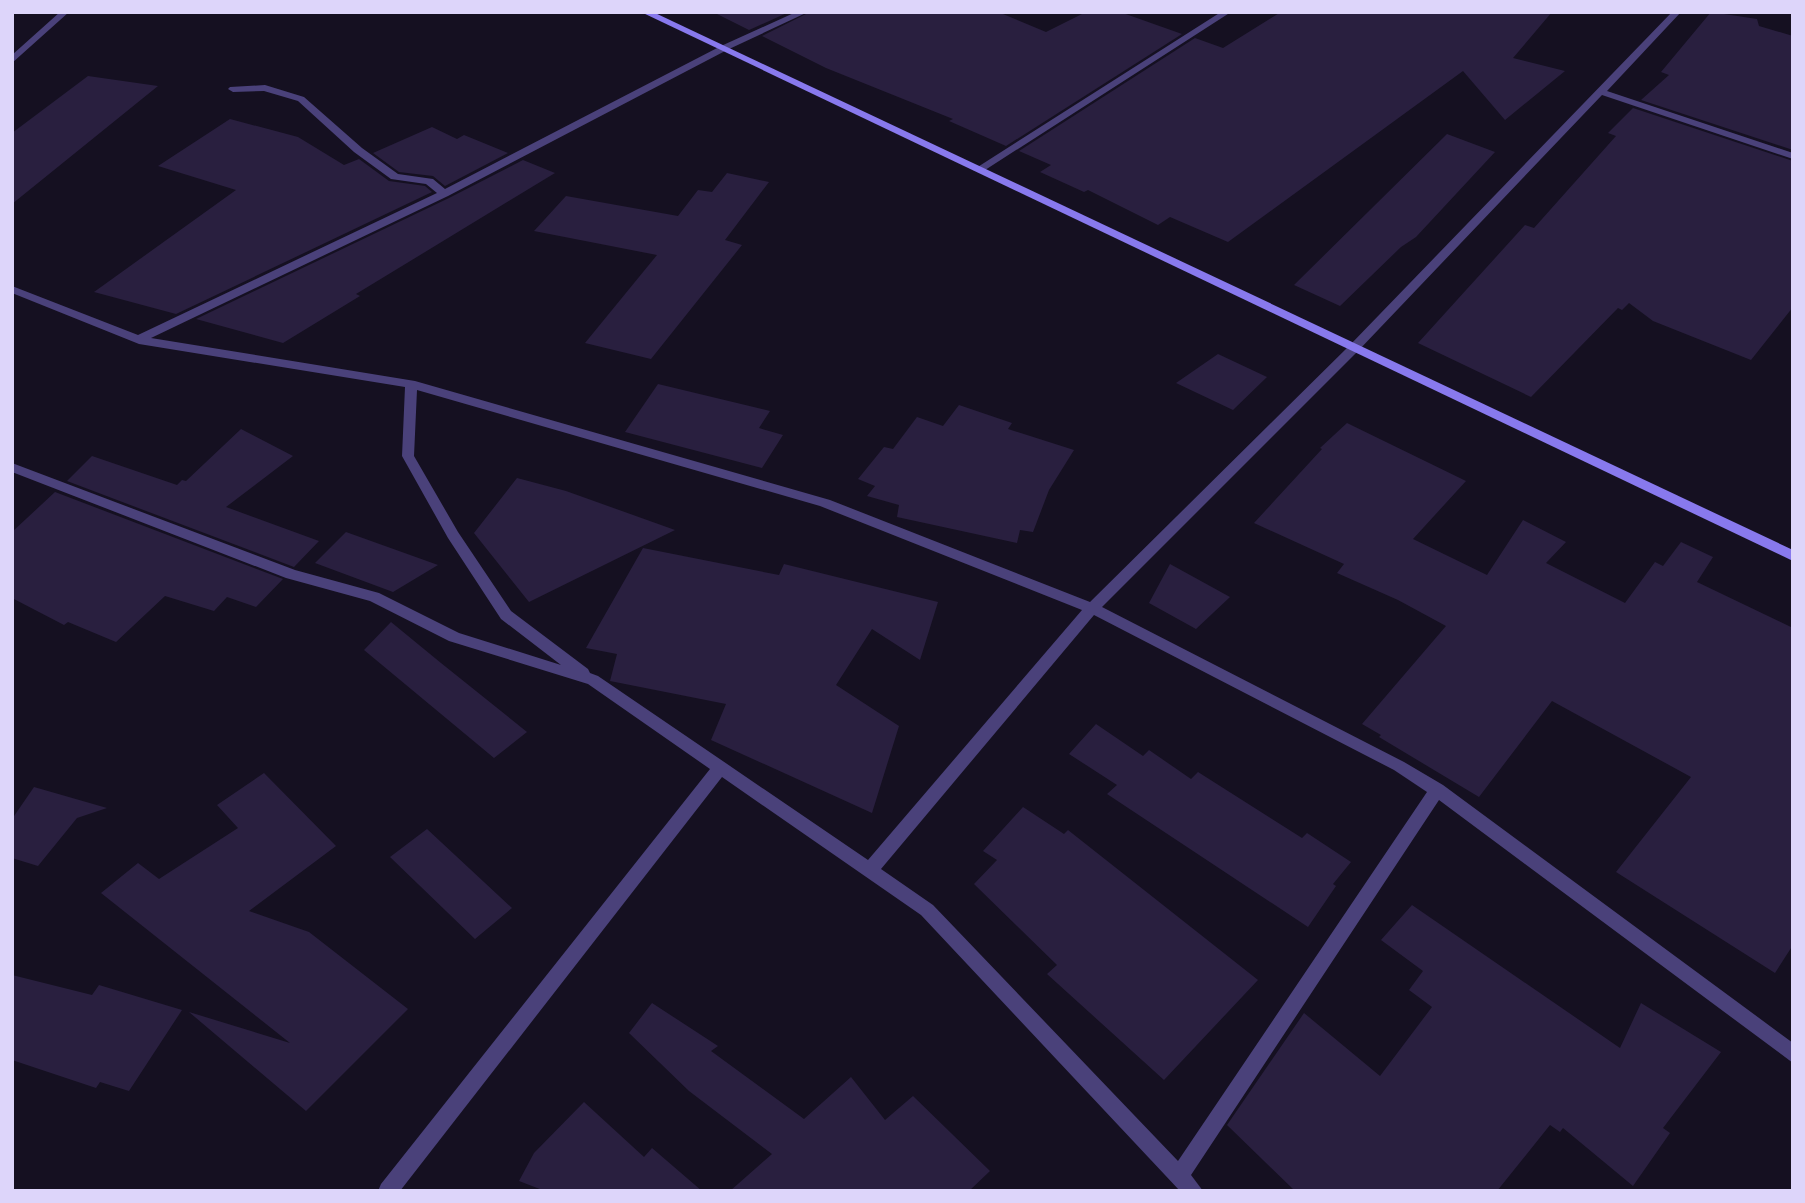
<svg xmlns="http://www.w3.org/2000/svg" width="1805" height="1203" font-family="'Work Sans',sans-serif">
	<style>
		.building { fill: #291f3f }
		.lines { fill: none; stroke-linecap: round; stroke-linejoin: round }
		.minor { fill: #4a417a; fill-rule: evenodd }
		.secondary { fill: #8879ed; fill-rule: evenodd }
	</style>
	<rect width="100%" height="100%" fill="#151021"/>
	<path class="building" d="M 713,12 L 789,12 L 749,30 Z
		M 810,12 L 998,12 L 1046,32 L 1086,12 L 1120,12 L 1182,34 L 1006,146 L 949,121 L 953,119 L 826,68 L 762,36 Z
		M 1281,12 L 1552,12 L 1513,58 L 1565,71 L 1505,120 L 1463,71 L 1228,242 L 1170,217 L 1158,225 L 1088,190 L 1084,192 L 1040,172 L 1051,165 L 1019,151 L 1195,38 L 1223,48 Z
		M 1711,12 L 1757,19 L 1759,26 L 1793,36 L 1793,150 L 1641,100 L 1669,75 L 1661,72 Z
		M 88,76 L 158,86 L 12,204 L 12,133 Z
		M 1633,108 L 1793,161 L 1793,307 L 1751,360 L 1653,321 L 1629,303 L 1622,310 L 1618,308 L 1531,397 L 1418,343 L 1525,225 L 1534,228 L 1616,136 L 1608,133 Z
		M 230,119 L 298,137 L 344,165 L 359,159 L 389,181 L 425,186 L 432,192 L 176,314 L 94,292 L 236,190 L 158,166 Z
		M 432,127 L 457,139 L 464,135 L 508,153 L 445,186 L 433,176 L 399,172 L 373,153 Z
		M 1447,134 L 1495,152 L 1416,237 L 1401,247 L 1340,306 L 1294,285 Z
		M 523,160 L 555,173 L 356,294 L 360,296 L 283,343 L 196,319 L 449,198 Z
		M 727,173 L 769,182 L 725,240 L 742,245 L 651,359 L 585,343 L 657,255 L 534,231 L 566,196 L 678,216 L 698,190 L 712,192 Z
		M 1218,354 L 1267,377 L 1233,410 L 1176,383 Z
		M 658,384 L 770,411 L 759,428 L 783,435 L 762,468 L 625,432 Z
		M 959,405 L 1012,423 L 1008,429 L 1074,450 L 1049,490 L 1033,532 L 1020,530 L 1017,543 L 897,517 L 899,505 L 867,496 L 875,486 L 858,479 L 884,447 L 893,449 L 917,417 L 943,426 Z
		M 1347,423 L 1466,481 L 1413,539 L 1487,575 L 1523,520 L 1566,542 L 1546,563 L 1625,603 L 1655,562 L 1663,566 L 1681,542 L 1713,557 L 1697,582 L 1793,628 L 1793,945 L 1775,973 L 1616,872 L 1691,777 L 1552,701 L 1479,797 L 1379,737 L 1381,735 L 1362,724 L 1446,626 L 1398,600 L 1337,573 L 1344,564 L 1254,523 L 1322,449 L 1320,448 Z
		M 241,429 L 293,456 L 226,507 L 319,541 L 294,567 L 67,481 L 92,456 L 177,485 L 182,480 L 186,481 Z
		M 517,478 L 566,491 L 675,530 L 529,602 L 474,533 Z
		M 55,492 L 283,579 L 256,607 L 227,597 L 214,611 L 165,596 L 116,642 L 68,622 L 64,625 L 12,598 L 12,532 Z
		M 346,532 L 438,565 L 393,592 L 315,563 Z
		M 643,548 L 779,575 L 784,564 L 938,602 L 920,660 L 872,629 L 836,685 L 899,726 L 872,813 L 711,740 L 726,704 L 610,681 L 617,654 L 586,648 Z
		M 1170,564 L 1230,597 L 1196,629 L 1149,603 Z
		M 391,622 L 441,663 L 527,732 L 494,758 L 364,650 Z
		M 1096,724 L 1143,756 L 1149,750 L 1191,779 L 1198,772 L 1302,838 L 1307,833 L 1351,862 L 1333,884 L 1336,886 L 1308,927 L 1107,794 L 1117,785 L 1069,754 Z
		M 264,773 L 336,846 L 249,911 L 309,932 L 408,1009 L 306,1111 L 189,1012 L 290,1043 L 101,893 L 138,863 L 159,879 L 238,828 L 217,805 Z
		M 34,787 L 107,808 L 77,818 L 38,866 L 12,858 L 12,819 Z
		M 1023,807 L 1064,834 L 1068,830 L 1258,980 L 1164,1080 L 1047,974 L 1057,965 L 974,884 L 997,860 L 983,851 Z
		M 427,829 L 512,908 L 475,939 L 390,857 Z
		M 1412,905 L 1620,1048 L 1641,1003 L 1721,1052 L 1663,1128 L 1670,1133 L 1633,1186 L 1563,1128 L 1560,1132 L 1550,1125 L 1497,1191 L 1295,1191 L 1227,1125 L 1304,1013 L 1380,1076 L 1432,1007 L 1409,990 L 1423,971 L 1381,940 Z
		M 12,975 L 92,995 L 99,985 L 182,1010 L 129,1091 L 100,1082 L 96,1088 L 12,1060 Z
		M 652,1003 L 718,1046 L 711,1051 L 804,1119 L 851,1077 L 885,1120 L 913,1096 L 990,1171 L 969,1191 L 730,1191 L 772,1154 L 689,1091 L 629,1033 Z
		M 584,1102 L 644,1157 L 652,1148 L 702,1191 L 545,1191 L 519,1181 L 534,1153 Z"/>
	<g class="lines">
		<path class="minor" d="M 60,12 L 69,12 L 12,63 L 12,55 Z
			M 796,12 L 808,12 L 727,50 L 448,196 L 151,338 L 415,381 L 830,500 L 1090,602 L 1350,345 L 1672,12 L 1681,12 L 1607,91 L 1793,153 L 1793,159 L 1602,95 L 1358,351 L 1102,607 L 1404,762 L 1443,785 L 1793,1043 L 1793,1063 L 1439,800 L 1191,1175 L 1203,1191 L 1180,1191 L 921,915 L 722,777 L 400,1191 L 378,1191 L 381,1184 L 710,769 L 588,684 L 449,641 L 370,601 L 286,578 L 12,472 L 12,463 L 295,570 L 379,593 L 459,633 L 561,665 L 501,619 L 448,538 L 402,456 L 405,387 L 139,344 L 12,293 L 12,286 L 138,335 L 437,193 L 426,184 L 391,179 L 354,152 L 298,101 L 264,91 L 233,92 L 228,89 L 230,87 L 265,85 L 304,97 L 362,148 L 398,174 L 433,179 L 445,189 L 721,46 ZM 417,390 L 820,506 L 1082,610 L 868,860 L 598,676 L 590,673 L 588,669 L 511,611 L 458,532 L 414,456 ZM 1094,615 L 1394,770 L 1427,792 L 1178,1161 L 933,905 L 881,869 Z
			M 1221,12 L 1231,12 L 982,172 L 973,170 Z"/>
		<path class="secondary" d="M 641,12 L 653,12 L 1793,550 L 1793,561 Z"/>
	</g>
	<rect width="1805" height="1203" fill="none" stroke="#ddd5fa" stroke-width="28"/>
</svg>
